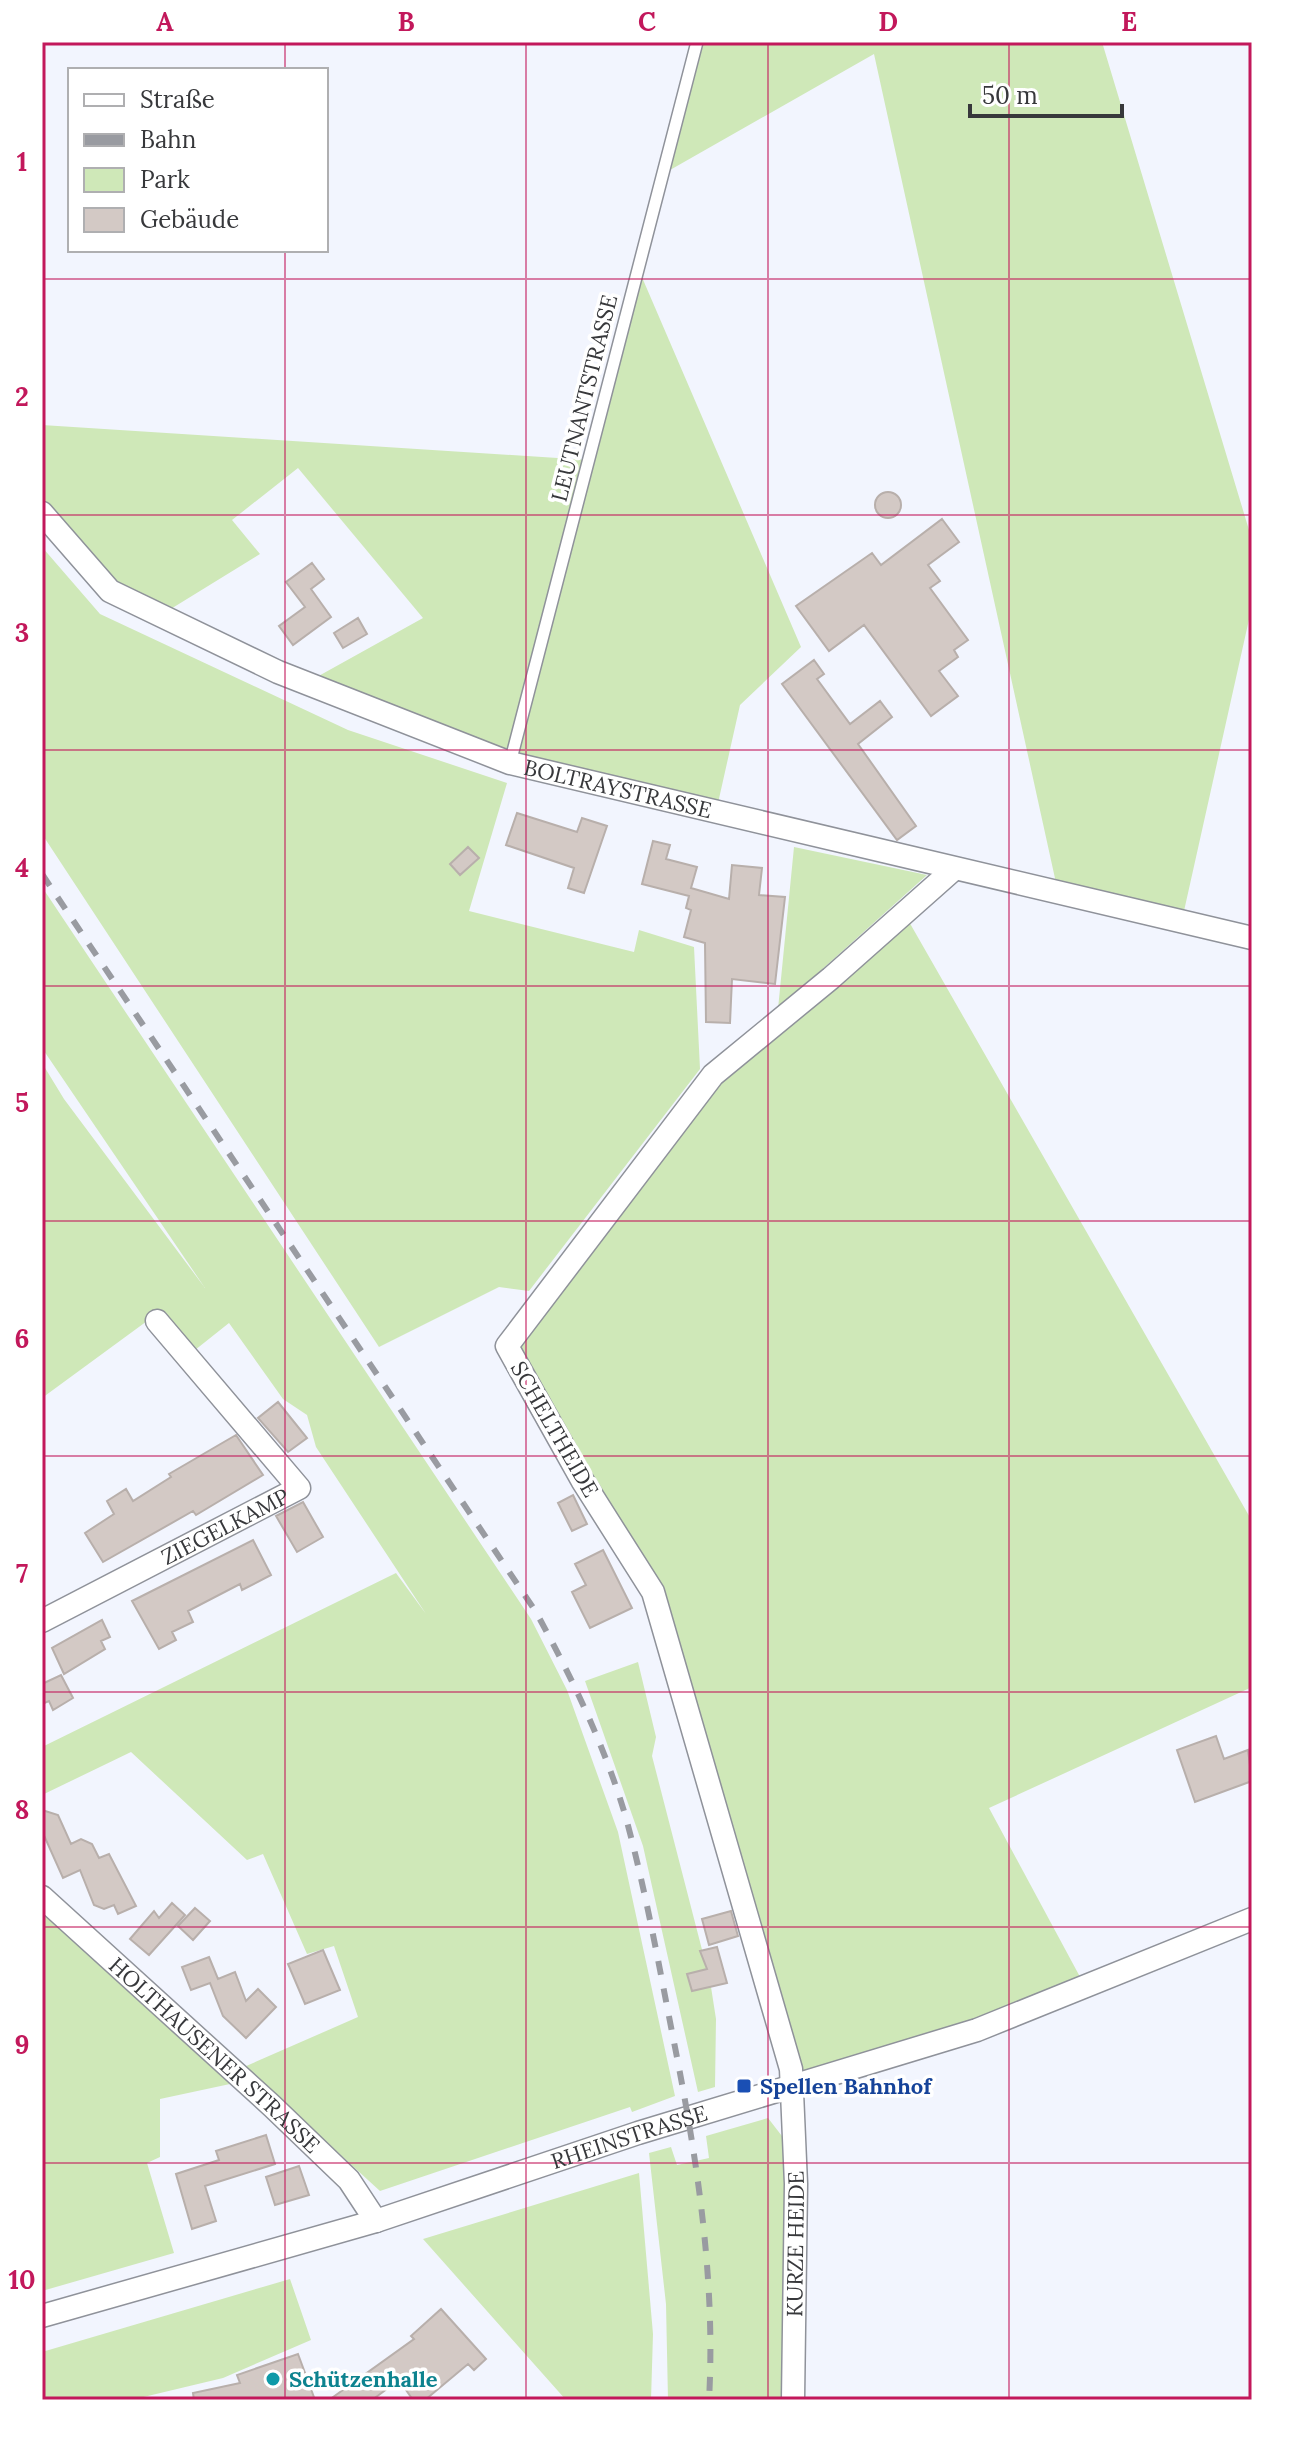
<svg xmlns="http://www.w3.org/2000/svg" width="1294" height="2442" font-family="Lora,serif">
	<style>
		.green { fill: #cfe8b8 }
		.building { fill: #d3c9c5; stroke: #b8afab; stroke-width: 2 }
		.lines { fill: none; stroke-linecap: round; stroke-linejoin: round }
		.service-casing { stroke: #8f929a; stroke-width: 14 }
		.minor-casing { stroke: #8f929a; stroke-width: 25 }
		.service { stroke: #fff; stroke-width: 11 }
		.minor { stroke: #fff; stroke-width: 22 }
		.rail { stroke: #999ba1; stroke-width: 6; stroke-dasharray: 14 14; stroke-linecap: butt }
		.grid { fill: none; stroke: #c2185b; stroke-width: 2; stroke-opacity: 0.55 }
		.transit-dot { fill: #1a4fb4; stroke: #fff; stroke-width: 3 }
		.culture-dot { fill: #0f9aa8; stroke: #fff; stroke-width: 3 }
		.labels { text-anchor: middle; stroke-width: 7; stroke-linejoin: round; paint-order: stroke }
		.street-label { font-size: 22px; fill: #37383b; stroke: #fff }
		.transit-label { font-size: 22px; font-weight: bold; fill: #164399; stroke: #fff; text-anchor: start }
		.culture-label { font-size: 22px; font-weight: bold; fill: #0d838f; stroke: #fff; text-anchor: start }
		.neatline { fill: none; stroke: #c2185b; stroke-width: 3 }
		.grid-label { font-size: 26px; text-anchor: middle; font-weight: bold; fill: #c2185b }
	</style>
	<rect width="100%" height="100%" fill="#f2f5fe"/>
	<path class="green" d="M 697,42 L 1102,42 L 1252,540 L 1252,606 L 1182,920 L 1058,892 L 874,54 L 663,174 Z
		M 638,268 L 801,647 L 740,705 L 716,812 L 510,763 L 306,683 L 423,618 L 298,468 L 232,520 L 260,554 L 161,615 L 110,591 L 42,513 L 42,425 L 588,460 Z
		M 42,547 L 100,614 L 348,730 L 507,783 L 469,911 L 634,952 L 639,930 L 694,947 L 700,1069 L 529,1291 L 499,1287 L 379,1347 L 42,834 Z
		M 794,847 L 927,875 L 778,1009 Z
		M 42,887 L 531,1619 L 567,1690 L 618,1832 L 675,2096 L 632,2112 L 630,2107 L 380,2191 L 244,2067 L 358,2017 L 334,1946 L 307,1954 L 263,1854 L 247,1860 L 131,1752 L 42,1795 L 42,1747 L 396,1573 L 426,1614 L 316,1447 L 307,1415 L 283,1399 L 229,1323 L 190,1354 L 158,1313 L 42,1398 L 42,1063 L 64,1099 L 205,1288 L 42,1048 Z
		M 904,913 L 1252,1521 L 1252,1687 L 989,1808 L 1086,1988 L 793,2087 L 653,1592 L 507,1346 L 713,1075 Z
		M 638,1662 L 656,1737 L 652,1756 L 707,1969 L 688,1975 L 692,1991 L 711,1987 L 716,2019 L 715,2087 L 698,2092 L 643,1846 L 585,1681 Z
		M 42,1911 L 230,2084 L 160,2099 L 160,2157 L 147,2163 L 174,2253 L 42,2291 Z
		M 768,2118 L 785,2140 L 785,2400 L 668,2400 L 666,2304 L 649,2153 L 671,2147 L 677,2165 L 709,2158 L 706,2136 Z
		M 639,2173 L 653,2334 L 651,2400 L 566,2400 L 423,2239 Z
		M 290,2279 L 311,2340 L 223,2378 L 131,2400 L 42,2400 L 42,2352 Z"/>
	<path class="building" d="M875 505a13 13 0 1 1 26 0a13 13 0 1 1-26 0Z
		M 942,519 L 959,542 L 928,565 L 940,581 L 930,588 L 968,640 L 954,650 L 958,657 L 939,671 L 958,696 L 931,716 L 864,625 L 829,651 L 796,606 L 872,553 L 881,565 Z
		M 312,563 L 324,579 L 311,589 L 331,617 L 293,645 L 279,626 L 305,607 L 286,582 Z
		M 358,618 L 367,634 L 343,648 L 334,633 Z
		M 814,660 L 824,674 L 817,679 L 850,724 L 880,701 L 892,717 L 858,744 L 916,826 L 897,840 L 782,684 Z
		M 517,813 L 577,832 L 582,818 L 607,826 L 584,893 L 568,888 L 574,868 L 506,845 Z
		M 653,841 L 670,845 L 666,859 L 697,867 L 691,888 L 729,899 L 732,865 L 762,868 L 759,895 L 785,897 L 775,984 L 732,979 L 730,1023 L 706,1022 L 705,943 L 684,937 L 691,910 L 686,908 L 689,896 L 642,884 Z
		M 468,847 L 479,858 L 460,875 L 450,864 Z
		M 278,1402 L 307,1438 L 288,1452 L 258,1418 Z
		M 236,1435 L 263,1475 L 196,1515 L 193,1511 L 103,1562 L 85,1533 L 114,1514 L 107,1501 L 126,1489 L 133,1501 L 171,1477 L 169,1474 Z
		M 573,1495 L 587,1524 L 572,1531 L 558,1503 Z
		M 303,1502 L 323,1537 L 297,1552 L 276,1516 Z
		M 253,1540 L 271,1575 L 242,1590 L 240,1584 L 188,1611 L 193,1622 L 172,1632 L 176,1640 L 159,1649 L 132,1601 Z
		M 603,1550 L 632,1608 L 590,1628 L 572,1592 L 586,1585 L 575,1564 Z
		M 102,1620 L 110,1637 L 101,1641 L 105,1649 L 64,1674 L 52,1648 Z
		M 61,1675 L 73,1698 L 53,1710 L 49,1701 L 42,1704 L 42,1684 Z
		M 1216,1736 L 1224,1759 L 1248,1750 L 1252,1781 L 1195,1802 L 1177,1750 Z
		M 42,1810 L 58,1815 L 71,1844 L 81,1839 L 92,1844 L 99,1858 L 109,1854 L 136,1906 L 118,1914 L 114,1905 L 104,1909 L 94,1905 L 80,1870 L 63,1878 L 42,1831 Z
		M 172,1903 L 185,1915 L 149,1955 L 130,1939 L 154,1911 L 159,1918 Z
		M 195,1908 L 210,1921 L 193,1940 L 178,1926 Z
		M 731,1911 L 738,1936 L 709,1945 L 702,1919 Z
		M 717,1947 L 727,1983 L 692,1991 L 687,1974 L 707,1969 L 700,1951 Z
		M 323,1950 L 340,1990 L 305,2004 L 288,1964 Z
		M 209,1957 L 218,1979 L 235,1972 L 246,2001 L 258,1989 L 276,2007 L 246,2038 L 223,2016 L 210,1983 L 191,1990 L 182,1967 Z
		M 266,2135 L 275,2164 L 205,2186 L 216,2221 L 192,2229 L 176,2174 L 219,2160 L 216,2151 Z
		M 299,2166 L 309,2195 L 275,2205 L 266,2177 Z
		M 441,2309 L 486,2359 L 474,2370 L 468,2364 L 425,2400 L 413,2400 L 399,2380 L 372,2400 L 329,2400 L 414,2339 L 411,2336 Z
		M 298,2354 L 315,2400 L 194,2400 L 193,2393 L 240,2383 L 237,2375 Z"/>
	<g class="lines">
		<g class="service-casing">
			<path id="service" d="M 510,763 L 697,42"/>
		</g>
		<g class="minor-casing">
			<g id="minor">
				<path id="s1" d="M 42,513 L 110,591 L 278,672 L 510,763 L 1252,938"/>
				<path id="s2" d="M 42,1621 L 299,1488 L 157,1321"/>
				<path id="s3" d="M 42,1897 L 272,2106 L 349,2180 L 376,2221"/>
				<path id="s4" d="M 42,2316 L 376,2221 L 638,2133 L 977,2030 L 1252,1919"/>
				<path id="s5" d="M 793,2400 L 796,2184 L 791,2069 L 653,1592 L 582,1480 L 507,1346 L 713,1075 L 831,978 L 954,869"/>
			</g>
		</g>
		<use href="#service" class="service"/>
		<use href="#minor" class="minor"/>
		<path class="rail" d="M 42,874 L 536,1612 C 572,1678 605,1746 626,1818 C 645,1888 658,1960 672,2032 C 696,2152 716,2277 709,2400"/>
	</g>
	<path class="grid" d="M 285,42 L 285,70M 526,42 L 526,2400M 768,42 L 768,2400M 1009,42 L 1009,2400M 285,250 L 285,2400M 42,279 L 1252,279M 42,515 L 1252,515M 42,750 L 1252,750M 42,986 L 1252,986M 42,1221 L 1252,1221M 42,1456 L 1252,1456M 42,1692 L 1252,1692M 42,1927 L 1252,1927M 42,2163 L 1252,2163"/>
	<rect class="transit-dot" x="736" y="2078" width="16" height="16" rx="4"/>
	<circle class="culture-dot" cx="273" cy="2379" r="8"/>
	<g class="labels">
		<g class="street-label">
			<text transform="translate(584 398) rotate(-76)" y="8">LEUTNANTSTRASSE</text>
			<text dy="8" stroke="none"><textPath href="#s1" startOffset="650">BOLTRAYSTRASSE</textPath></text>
			<text transform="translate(555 1429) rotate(60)" y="8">SCHELTHEIDE</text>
			<text dy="8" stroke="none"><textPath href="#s2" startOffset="206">ZIEGELKAMP</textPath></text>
			<text dy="8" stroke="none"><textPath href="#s3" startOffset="234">HOLTHAUSENER STRASSE</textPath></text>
			<text dy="8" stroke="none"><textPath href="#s4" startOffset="614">RHEINSTRASSE</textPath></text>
			<text dy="8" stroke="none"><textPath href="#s5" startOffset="156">KURZE HEIDE</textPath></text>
		</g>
		<g class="transit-label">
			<text x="760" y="2094">Spellen Bahnhof</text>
		</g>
		<g class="culture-label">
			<text x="289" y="2387">Schützenhalle</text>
		</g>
	</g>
	<rect width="1294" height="2442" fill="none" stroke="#ffffff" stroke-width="88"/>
	<rect x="68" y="68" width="260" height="184" fill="#ffffff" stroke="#afafb1" stroke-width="2"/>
	<rect x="84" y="94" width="40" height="12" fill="#ffffff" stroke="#afafb1" stroke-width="2"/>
	<text x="140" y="108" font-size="24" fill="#37383b">Straße</text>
	<rect x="84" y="134" width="40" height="12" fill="#999ba1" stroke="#afafb1" stroke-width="2"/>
	<text x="140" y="148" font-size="24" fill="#37383b">Bahn</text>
	<rect x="84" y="168" width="40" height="24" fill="#cfe8b8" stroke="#afafb1" stroke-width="2"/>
	<text x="140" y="188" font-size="24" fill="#37383b">Park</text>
	<rect x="84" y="208" width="40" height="24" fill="#d3c9c5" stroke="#afafb1" stroke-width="2"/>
	<text x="140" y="228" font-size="24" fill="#37383b">Gebäude</text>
	<path d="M970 104v12h152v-12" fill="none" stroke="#37383b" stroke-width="4"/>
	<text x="982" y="104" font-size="24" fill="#37383b" stroke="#ffffff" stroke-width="6" paint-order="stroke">50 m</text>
	<rect x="44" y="44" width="1206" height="2354" class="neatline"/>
	<g class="grid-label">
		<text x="165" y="31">A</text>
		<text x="406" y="31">B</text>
		<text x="647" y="31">C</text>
		<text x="888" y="31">D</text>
		<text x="1129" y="31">E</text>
		<text x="22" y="171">1</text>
		<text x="22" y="406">2</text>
		<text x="22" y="642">3</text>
		<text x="22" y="877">4</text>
		<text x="22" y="1112">5</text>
		<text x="22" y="1348">6</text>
		<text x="22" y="1583">7</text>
		<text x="22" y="1819">8</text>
		<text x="22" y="2054">9</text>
		<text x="22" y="2289">10</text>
	</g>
</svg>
